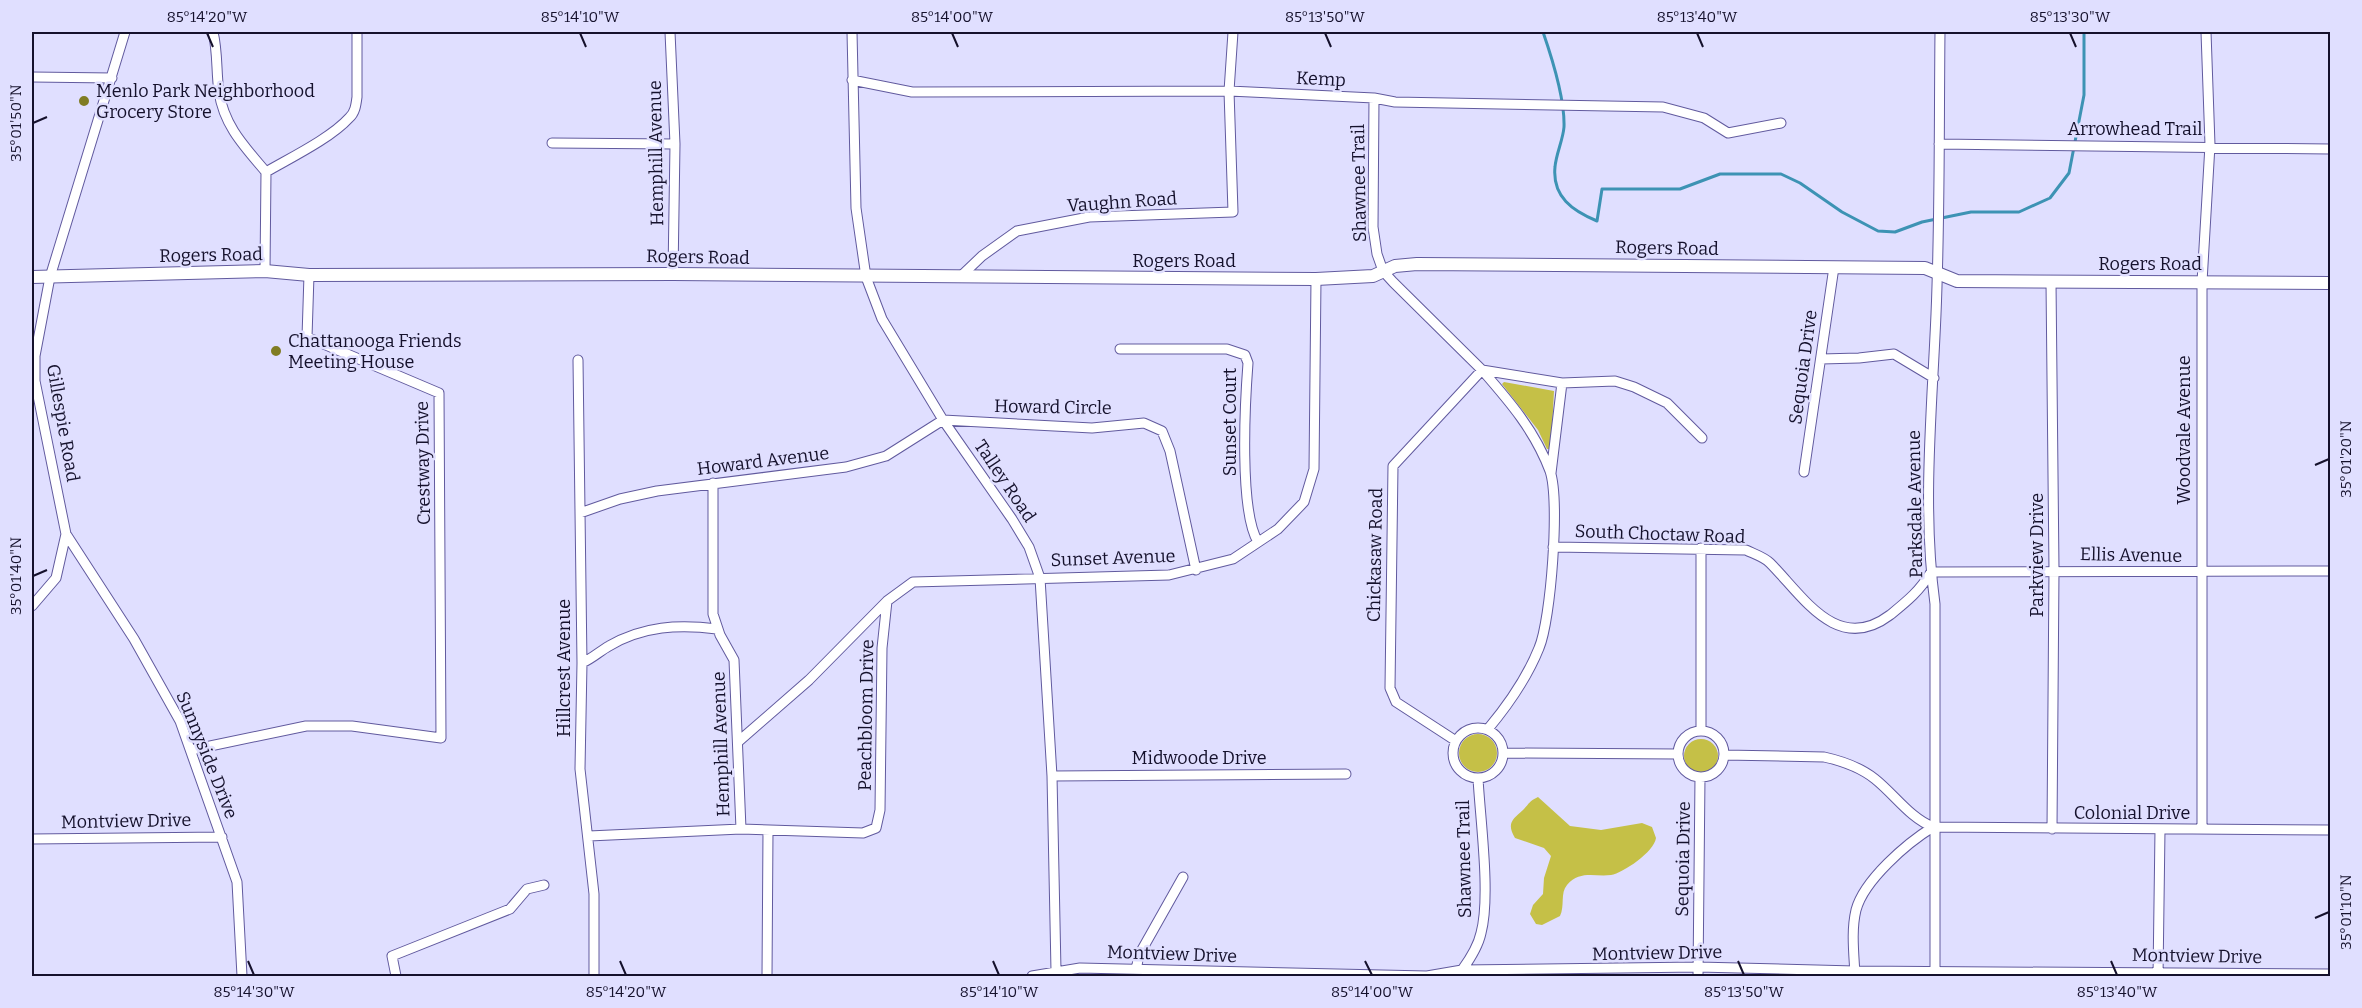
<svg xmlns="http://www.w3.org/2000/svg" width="2362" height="1008" font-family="Bitter,serif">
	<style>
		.green { fill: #c5c047 }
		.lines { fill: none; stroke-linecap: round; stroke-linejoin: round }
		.stream { stroke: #3d93b4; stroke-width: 3 }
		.minor-casing { stroke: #615a9e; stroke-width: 11 }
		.tertiary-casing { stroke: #615a9e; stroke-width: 14 }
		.minor { stroke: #fff; stroke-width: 9 }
		.tertiary { stroke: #fff; stroke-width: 12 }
		.ticks { fill: none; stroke: #15112c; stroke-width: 2 }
		.poi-dot { fill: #807c23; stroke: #e0dfff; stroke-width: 2 }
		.labels { text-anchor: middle; stroke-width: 5; stroke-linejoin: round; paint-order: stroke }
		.street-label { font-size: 18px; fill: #15112c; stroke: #e0dfff }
		.poi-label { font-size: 18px; fill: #15112c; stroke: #e0dfff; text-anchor: start }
		.neatline { fill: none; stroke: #15112c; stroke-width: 2 }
		.ticks-label { font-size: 15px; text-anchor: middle; fill: #15112c }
	</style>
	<rect width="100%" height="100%" fill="#e0dfff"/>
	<path class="green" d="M 1504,382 L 1554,391 L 1551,449 L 1547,449 L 1538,430 L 1502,384 Z
		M1459 753a19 19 0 1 1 38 0a19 19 0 1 1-38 0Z
		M1684 756a17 17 0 1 1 34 0a17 17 0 1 1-34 0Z
		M 1538,797 L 1570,826 L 1601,830 L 1642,823 L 1652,827 L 1656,838 C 1654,852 1623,873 1611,875 C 1594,877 1580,870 1567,885 C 1560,893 1565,906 1560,916 L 1542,925 L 1536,924 L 1530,914 L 1533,905 L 1543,894 L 1544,878 L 1551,856 L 1544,848 L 1515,838 C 1506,823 1513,819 1523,810 C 1529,804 1529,801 1538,797 Z"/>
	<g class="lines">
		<path class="stream" d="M 1543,32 C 1552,58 1565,99 1564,127 C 1563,140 1556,154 1555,167 C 1552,197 1573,211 1597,221 L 1602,189 L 1680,189 L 1720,174 L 1781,174 L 1800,183 L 1842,212 L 1878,231 L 1895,232 L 1922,222 L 1971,212 L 2019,212 L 2050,198 L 2069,173 L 2084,95 L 2084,32"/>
		<g class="minor-casing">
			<path id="minor" d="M 213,32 C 218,52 216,72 219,92 C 224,126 245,147 266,172 L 265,271
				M 670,32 L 675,144 L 673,274
				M 852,32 L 856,208 L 866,277 L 882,319 L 943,420 L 1012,519 L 1029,547 L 1040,578 L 1052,776 L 1056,971 L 1054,976
				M 32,77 L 112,78
				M 852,80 L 912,92 L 1229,91 L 1374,98 L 1395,102 L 1663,107 L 1704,118 L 1728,133 L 1781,123
				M 1374,98 L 1373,227 L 1377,254 L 1383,271 L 1393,282 L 1482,370 L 1562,383 L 1615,381 L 1634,387 L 1667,403 L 1702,438
				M 552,143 L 675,144
				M 1939,144 L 2330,149
				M 266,172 C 290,158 331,138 349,118 C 355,113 356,105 357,97 L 357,32
				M 960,277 L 982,256 L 1017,231 L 1089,217 L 1233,212 L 1229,91 L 1233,32
				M 2051,282 L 2054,570 L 2052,829
				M 1120,349 L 1227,349 L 1245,355 L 1248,363 C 1245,402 1239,511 1258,542
				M 1821,359 L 1859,358 L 1894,354 L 1934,378
				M 578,360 L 582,663 L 580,769 L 594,894 L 594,976
				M 1804,472 L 1834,267
				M 1551,473 L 1562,383
				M 713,483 L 713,614 L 720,635 L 734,660 L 741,829
				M 580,513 L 620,499 L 657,491 L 846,467 L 886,456 L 943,420 L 1092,428 L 1144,423 L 1162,431 L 1170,451 L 1196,570
				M 66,534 L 134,639 L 180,721 L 237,882 L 242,976
				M 1553,547 L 1746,550 C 1754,554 1764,557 1770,563 C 1803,596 1837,655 1890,615 C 1906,602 1920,591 1931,572 L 2330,571
				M 32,606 L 56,578 L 66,534 L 35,381 L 35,356 L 50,277 L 125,32
				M 582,663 C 593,658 600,651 609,646 C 643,626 679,624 717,629
				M1453 753a25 25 0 1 1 50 0a25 25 0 1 1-50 0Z
				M 1701,731 L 1701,548
				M1678 754a23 23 0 1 1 46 0a23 23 0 1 1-46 0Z
				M 739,741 L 809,680 L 887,601 L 913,582 L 1169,575 L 1233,559 L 1278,529 L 1304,502 L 1314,469 L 1316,279
				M 1456,741 L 1396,702 L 1390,688 L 1393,466 L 1482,370 C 1510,402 1535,431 1550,471 C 1560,500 1551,620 1539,648 C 1527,678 1508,705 1488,729
				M 191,750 L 306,726 L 352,726 L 441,738 L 439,393 L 307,337 L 309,275
				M 1503,753 L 1678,754
				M 1724,755 L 1824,757 C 1842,761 1860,767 1875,779 C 1895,795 1910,818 1933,827 L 2330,830
				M 1052,776 L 1346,774
				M 2202,829 L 2202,282 L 2210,145 L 2206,32
				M 589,836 L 741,829 L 863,833 L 876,828 L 880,810 L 882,648 L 887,601
				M 32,839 L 222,837
				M 1136,970 L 1139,955 L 1183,877
				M 1462,970 C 1470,959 1478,947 1481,933 C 1491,896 1480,818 1478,778
				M 1855,975 C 1854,954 1851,931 1856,910 C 1864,880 1907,843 1933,827
				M 396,976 L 392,956 L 510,909 L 527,889 L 544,885
				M 767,976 L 768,831
				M 1032,976 L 1080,968 L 1427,976 L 1462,970 L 1698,967 L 1855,971 L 2330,974
				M 1698,976 L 1700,777
				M 1935,976 L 1935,604 C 1922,509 1932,410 1936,314 C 1940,220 1939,125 1940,32
				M 2158,976 L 2160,830"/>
		</g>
		<g class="tertiary-casing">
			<path id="tertiary" d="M 32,277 L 265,271 L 309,275 L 673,274 L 1316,279 L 1373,276 L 1395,266 L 1417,264 L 1925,268 L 1957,281 L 2330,283"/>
		</g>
		<use href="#minor" class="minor"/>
		<use href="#tertiary" class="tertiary"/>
	</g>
	<path class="ticks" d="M 207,33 L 213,47M 580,33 L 586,47M 952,33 L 958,47M 1325,33 L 1331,47M 1697,33 L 1703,47M 2070,33 L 2076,47M 33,123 L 47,117M 2315,465 L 2329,459M 33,576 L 47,570M 2315,918 L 2329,912M 248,961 L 254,975M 620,961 L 626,975M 993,961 L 999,975M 1365,961 L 1372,975M 1738,961 L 1744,975M 2111,961 L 2117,975"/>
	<g class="poi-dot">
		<circle cx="84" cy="101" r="6"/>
		<circle cx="276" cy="351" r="6"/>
	</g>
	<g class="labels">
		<g class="street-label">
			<text transform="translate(1321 79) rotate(3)" y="6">Kemp</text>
			<text x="2135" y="135">Arrowhead Trail</text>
			<text transform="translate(656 153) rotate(-91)" y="6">Hemphill Avenue</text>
			<text transform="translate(1359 183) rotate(-91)" y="6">Shawnee Trail</text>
			<text transform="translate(1122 202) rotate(-4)" y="6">Vaughn Road</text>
			<text transform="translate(1667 248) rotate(1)" y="6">Rogers Road</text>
			<text transform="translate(211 255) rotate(-1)" y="6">Rogers Road</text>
			<text transform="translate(698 257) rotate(1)" y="6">Rogers Road</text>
			<text x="1184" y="267">Rogers Road</text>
			<text x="2150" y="270">Rogers Road</text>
			<text transform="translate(1803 367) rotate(-82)" y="6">Sequoia Drive</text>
			<text transform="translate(1053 407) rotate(1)" y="6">Howard Circle</text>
			<text transform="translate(1230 422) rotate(-90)" y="6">Sunset Court</text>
			<text transform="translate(63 423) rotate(80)" y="6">Gillespie Road</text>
			<text transform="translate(2184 430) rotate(-90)" y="6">Woodvale Avenue</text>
			<text transform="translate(763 461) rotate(-7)" y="6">Howard Avenue</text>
			<text transform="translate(423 463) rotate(-91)" y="6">Crestway Drive</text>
			<text transform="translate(1005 481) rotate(56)" y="6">Talley Road</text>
			<text transform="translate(1915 504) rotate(-91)" y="6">Parksdale Avenue</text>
			<text transform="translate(1660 534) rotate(2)" y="6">South Choctaw Road</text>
			<text transform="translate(1375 555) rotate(-89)" y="6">Chickasaw Road</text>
			<text transform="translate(2037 555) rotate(-90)" y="6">Parkview Drive</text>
			<text transform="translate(2131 555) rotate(1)" y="6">Ellis Avenue</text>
			<text transform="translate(1113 558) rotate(-2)" y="6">Sunset Avenue</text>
			<text transform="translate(564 668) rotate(-90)" y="6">Hillcrest Avenue</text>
			<text transform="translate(866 715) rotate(-89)" y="6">Peachbloom Drive</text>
			<text transform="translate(721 744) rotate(-92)" y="6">Hemphill Avenue</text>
			<text transform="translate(207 755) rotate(68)" y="6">Sunnyside Drive</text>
			<text x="1199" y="764">Midwoode Drive</text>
			<text x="2132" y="819">Colonial Drive</text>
			<text transform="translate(126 821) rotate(-1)" y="6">Montview Drive</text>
			<text transform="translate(1464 859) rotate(-91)" y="6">Shawnee Trail</text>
			<text transform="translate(1683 859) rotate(-89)" y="6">Sequoia Drive</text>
			<text transform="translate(1657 953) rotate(-1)" y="6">Montview Drive</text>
			<text transform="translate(1172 954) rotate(2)" y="6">Montview Drive</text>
			<text transform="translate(2197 956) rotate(1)" y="6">Montview Drive</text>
		</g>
		<g class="poi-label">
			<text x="96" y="97">Menlo Park Neighborhood<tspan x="96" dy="21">Grocery Store</tspan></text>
			<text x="288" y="347">Chattanooga Friends<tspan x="288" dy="21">Meeting House</tspan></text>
		</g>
	</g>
	<rect width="2362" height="1008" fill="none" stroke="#e0dfff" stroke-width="66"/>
	<rect x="33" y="33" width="2296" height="942" class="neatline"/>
	<g class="ticks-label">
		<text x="207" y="22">85°14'20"W</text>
		<text x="580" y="22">85°14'10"W</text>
		<text x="952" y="22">85°14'00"W</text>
		<text x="1325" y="22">85°13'50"W</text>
		<text x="1697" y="22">85°13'40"W</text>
		<text x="2070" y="22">85°13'30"W</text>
		<text transform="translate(16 123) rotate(-90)" y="5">35°01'50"N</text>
		<text transform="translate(2346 459) rotate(-90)" y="5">35°01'20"N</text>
		<text transform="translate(16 576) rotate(-90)" y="5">35°01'40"N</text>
		<text transform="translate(2346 912) rotate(-90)" y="5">35°01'10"N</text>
		<text x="254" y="997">85°14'30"W</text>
		<text x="626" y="997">85°14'20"W</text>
		<text x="999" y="997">85°14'10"W</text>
		<text x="1372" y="997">85°14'00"W</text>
		<text x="1744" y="997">85°13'50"W</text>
		<text x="2117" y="997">85°13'40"W</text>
	</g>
</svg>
